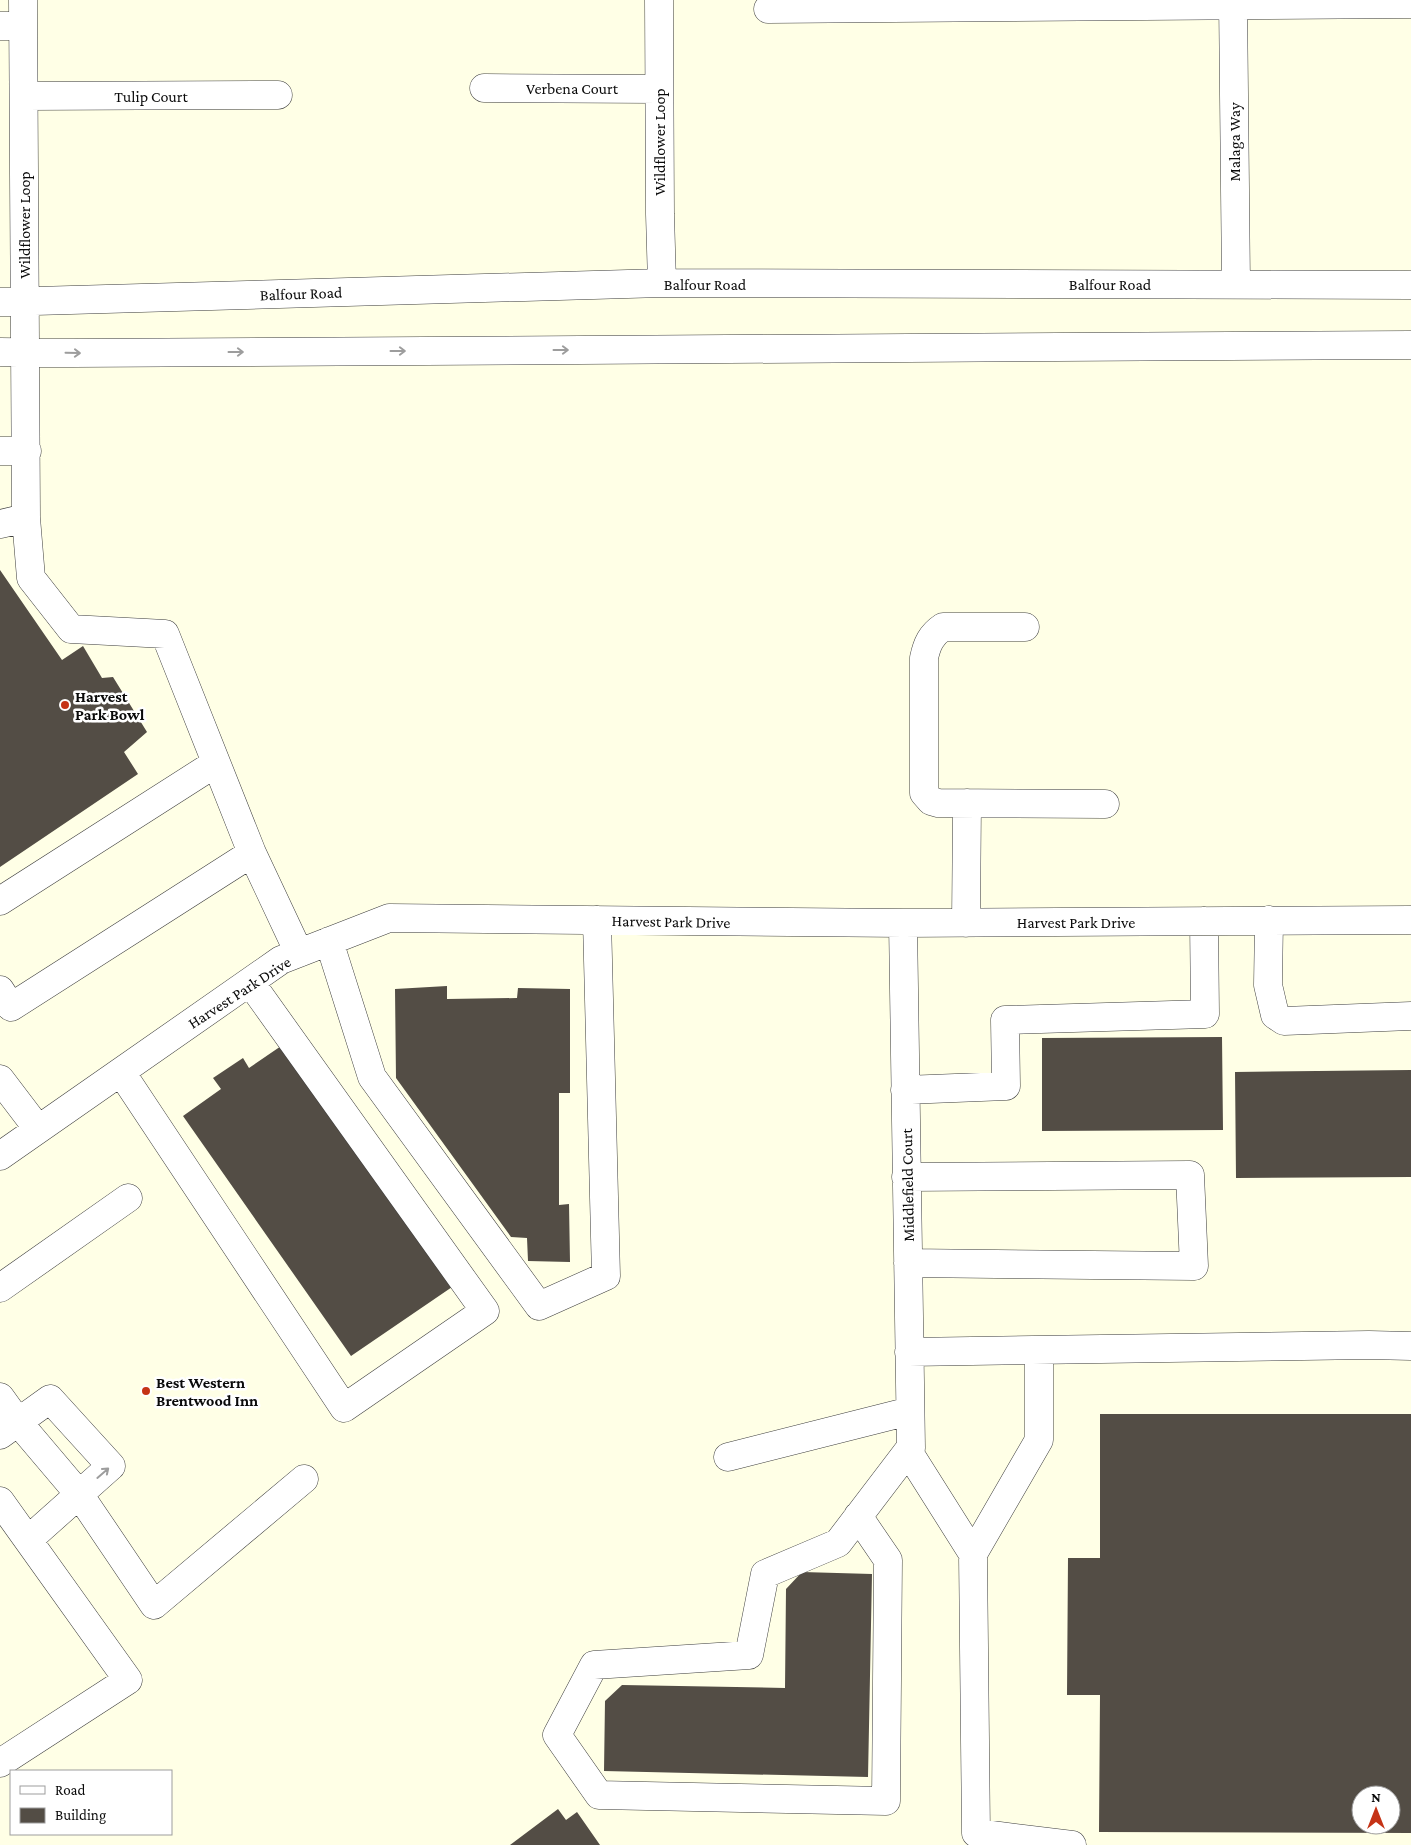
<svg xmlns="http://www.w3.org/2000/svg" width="1411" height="1845" font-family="'Crimson Pro',serif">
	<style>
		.building { fill: #534d45; fill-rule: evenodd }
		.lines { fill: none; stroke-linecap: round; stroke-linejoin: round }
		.minor-casing { stroke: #3d3d3d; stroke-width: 29 }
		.minor { stroke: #fff; stroke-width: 28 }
		.oneway { stroke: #9d9d9d }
		.poi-dot { fill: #c53316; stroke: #fff; stroke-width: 2 }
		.labels { text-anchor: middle; stroke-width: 5; stroke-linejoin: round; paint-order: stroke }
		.street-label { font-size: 16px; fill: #0a0a0a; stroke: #fff }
		.poi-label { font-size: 16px; font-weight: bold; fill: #0a0a0a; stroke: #fff; text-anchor: start }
	</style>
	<rect width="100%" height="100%" fill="#ffffe6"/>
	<path class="building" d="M 0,570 L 62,660 L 83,646 L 102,678 L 113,677 L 147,732 L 124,752 L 138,774 L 0,867 Z
		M 447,986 L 447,999 L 517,998 L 518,988 L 570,989 L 570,1093 L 559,1093 L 559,1205 L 569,1204 L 570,1262 L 528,1261 L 527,1238 L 511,1237 L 396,1078 L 395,989 Z
		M 1222,1037 L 1223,1130 L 1042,1131 L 1042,1038 Z
		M 287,1042 L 455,1285 L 351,1356 L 183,1116 L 221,1089 L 213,1078 L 243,1058 L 249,1068 Z
		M 1411,1070 L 1411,1177 L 1236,1178 L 1235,1072 Z
		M 1100,1414 L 1411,1414 L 1411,1833 L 1099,1832 L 1100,1695 L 1067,1695 L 1068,1558 L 1100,1558 ZM 1361,1795 L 1391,1795 L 1391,1825 L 1361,1825 Z
		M 802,1572 L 872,1574 L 868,1777 L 604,1771 L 605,1701 L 622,1685 L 785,1688 L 786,1589 Z
		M 558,1809 L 566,1820 L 577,1812 L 600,1845 L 510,1845 Z"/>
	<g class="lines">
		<g class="minor-casing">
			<path id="minor" d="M 659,0 L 660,214 L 662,283
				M 1233,0 L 1236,284
				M 768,9 L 1411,4
				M 0,26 L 23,26
				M 484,88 L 659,89
				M 25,96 L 278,95
				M 0,302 L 662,283 L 1411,285
				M 0,352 L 73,353 L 1411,345
				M 0,451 L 27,451
				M 26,518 L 31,578 L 71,629 L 165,634 L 252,853 L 299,953
				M 0,524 L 26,518 L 23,0
				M 1025,627 L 943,627 C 931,635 927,644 924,658 L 924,793 L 931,801 L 938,803 L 1105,804
				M 0,901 L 216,763
				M 1269,920 L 1268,985 L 1275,1015 L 1284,1021 L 1411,1016
				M 966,923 L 967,803
				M 329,941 L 372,1077 L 539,1306 L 606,1276 L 597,920
				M 0,990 L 11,1007 L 252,853
				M 121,1072 L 344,1408 L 485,1311 L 250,982
				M 0,1079 L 38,1129
				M 905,1090 L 1006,1086 L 1005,1020 L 1205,1014 L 1204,921
				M 0,1156 L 281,960 L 389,918 L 903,923 L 1411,920
				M 906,1177 L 1190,1175 L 1194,1266 L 908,1263
				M 0,1288 L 128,1198
				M 909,1352 L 1369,1345 L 1411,1346
				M 0,1397 L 18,1422 L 79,1494 L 154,1605 L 304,1479
				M 0,1435 L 50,1399 L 111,1466 L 28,1540
				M 908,1451 L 973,1554 L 1039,1440 L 1039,1350
				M 728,1457 L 910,1411
				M 0,1501 L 128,1680 L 0,1763
				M 858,1516 L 888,1560 L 886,1801 L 599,1795 L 557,1735 L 594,1665 L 749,1655 L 765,1574 L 838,1543 L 908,1451 L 911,1448 L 903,923
				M 973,1554 L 976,1833 L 1072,1845"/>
		</g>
		<use href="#minor" class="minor"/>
	</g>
	<defs><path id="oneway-shaft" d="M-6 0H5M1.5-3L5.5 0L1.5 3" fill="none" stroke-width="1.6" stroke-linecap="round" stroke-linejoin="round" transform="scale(1.25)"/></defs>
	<g class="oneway">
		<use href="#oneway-shaft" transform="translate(561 350)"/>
		<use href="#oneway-shaft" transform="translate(398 351)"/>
		<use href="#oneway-shaft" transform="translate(236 352)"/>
		<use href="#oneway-shaft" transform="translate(73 353) rotate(1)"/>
		<use href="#oneway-shaft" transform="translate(103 1473) rotate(-41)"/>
	</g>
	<g class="poi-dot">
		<circle cx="65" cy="705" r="5"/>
		<circle cx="146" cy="1391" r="5"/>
	</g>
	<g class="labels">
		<g class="street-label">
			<text x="572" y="94">Verbena Court</text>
			<text x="151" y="102">Tulip Court</text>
			<text transform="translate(659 142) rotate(-90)" y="6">Wildflower Loop</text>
			<text transform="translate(1234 142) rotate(-90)" y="6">Malaga Way</text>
			<text transform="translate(24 225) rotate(-90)" y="6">Wildflower Loop</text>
			<text x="705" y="290">Balfour Road</text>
			<text x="1110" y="290">Balfour Road</text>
			<text transform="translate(301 293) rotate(-2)" y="6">Balfour Road</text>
			<text transform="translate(671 921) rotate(1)" y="6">Harvest Park Drive</text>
			<text x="1076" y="928">Harvest Park Drive</text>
			<text transform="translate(239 992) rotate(-33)" y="6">Harvest Park Drive</text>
			<text transform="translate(907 1185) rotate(-91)" y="6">Middlefield Court</text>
		</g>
		<g class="poi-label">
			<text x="75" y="702">Harvest<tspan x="75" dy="18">Park Bowl</tspan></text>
			<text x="156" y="1388">Best Western<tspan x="156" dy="18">Brentwood Inn</tspan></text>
		</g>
	</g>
	<rect x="10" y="1770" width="162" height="65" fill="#ffffff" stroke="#9d9d9d"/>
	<rect x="20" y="1786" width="25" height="8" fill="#ffffff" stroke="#9d9d9d"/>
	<text x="55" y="1795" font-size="15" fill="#0a0a0a">Road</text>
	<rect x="20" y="1808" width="25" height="15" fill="#534d45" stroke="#9d9d9d"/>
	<text x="55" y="1820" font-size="15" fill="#0a0a0a">Building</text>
	<g transform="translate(1376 1810)"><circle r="24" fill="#ffffff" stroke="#9d9d9d"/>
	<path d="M0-4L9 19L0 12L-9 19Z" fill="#c53316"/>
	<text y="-8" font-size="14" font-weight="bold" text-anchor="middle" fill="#0a0a0a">N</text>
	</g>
</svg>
